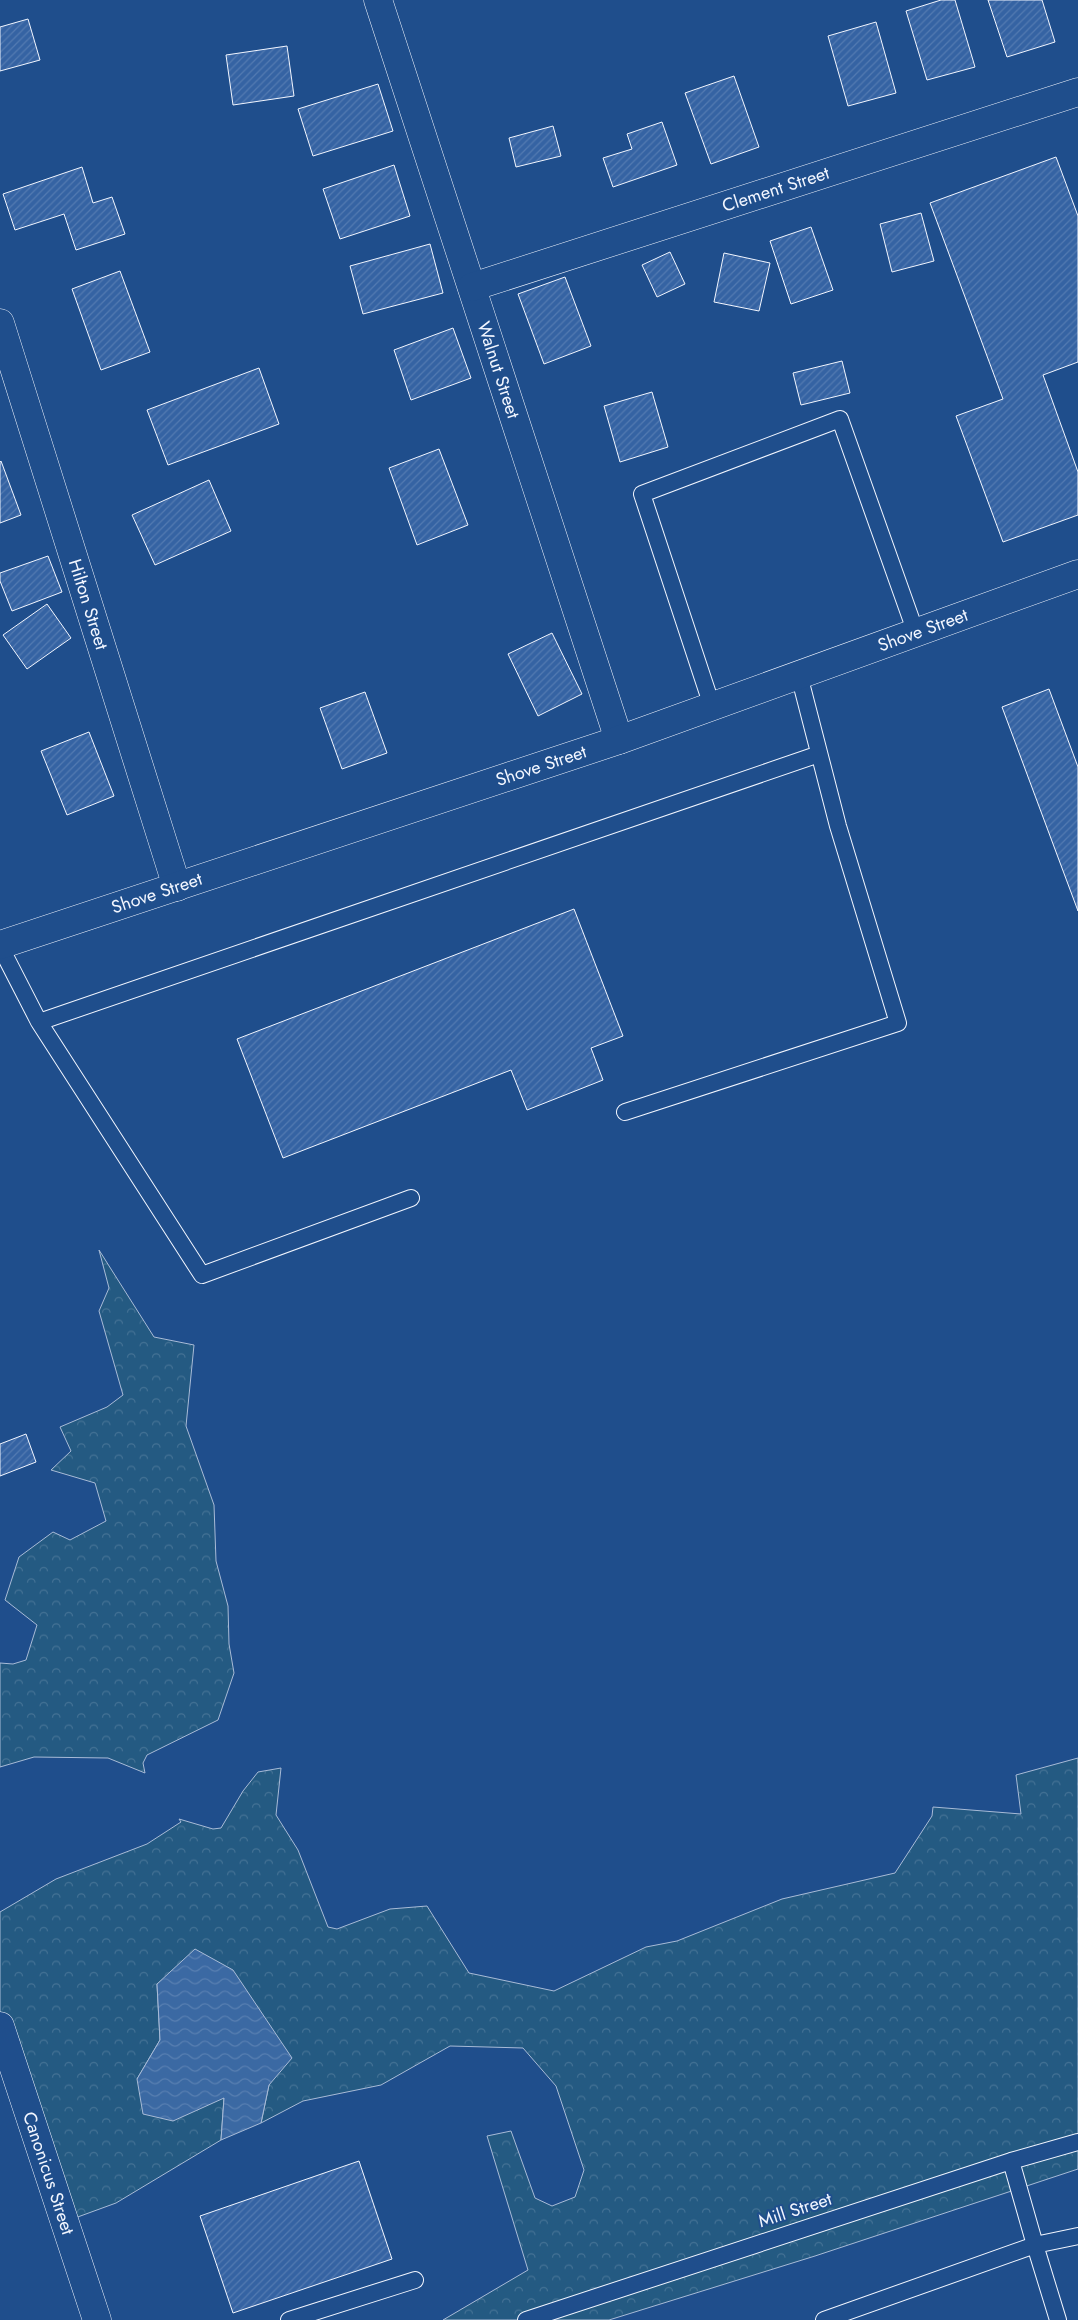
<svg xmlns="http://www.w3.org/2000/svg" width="1078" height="2320" font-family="Jost,sans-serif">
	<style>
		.forest { fill: url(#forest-crowns); stroke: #a8bbd7 }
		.water { fill: url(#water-waves); stroke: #a8bbd7 }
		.building { fill: url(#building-hatch); stroke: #f2f6ff }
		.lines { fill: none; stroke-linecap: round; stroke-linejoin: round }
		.lane-casing { stroke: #f2f6ff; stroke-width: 18 }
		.street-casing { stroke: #f2f6ff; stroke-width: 29 }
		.lane { stroke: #1f4e8c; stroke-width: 16 }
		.street { stroke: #1f4e8c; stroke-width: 28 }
		.labels { text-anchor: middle; stroke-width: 4; stroke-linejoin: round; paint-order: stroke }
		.street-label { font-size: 18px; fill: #f2f6ff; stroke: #1f4e8c }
	</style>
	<defs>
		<pattern id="forest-crowns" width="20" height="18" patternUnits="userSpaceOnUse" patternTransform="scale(1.25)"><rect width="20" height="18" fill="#245a82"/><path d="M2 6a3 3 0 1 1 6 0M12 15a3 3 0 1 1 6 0" fill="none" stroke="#447295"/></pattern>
		<pattern id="water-waves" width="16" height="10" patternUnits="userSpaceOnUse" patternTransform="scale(1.25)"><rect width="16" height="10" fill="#3b69a3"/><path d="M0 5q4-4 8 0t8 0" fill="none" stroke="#587fb1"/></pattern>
		<pattern id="building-hatch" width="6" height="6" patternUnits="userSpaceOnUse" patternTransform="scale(1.25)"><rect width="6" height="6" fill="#3563a3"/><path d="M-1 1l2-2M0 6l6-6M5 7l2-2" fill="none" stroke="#537ab1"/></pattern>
	</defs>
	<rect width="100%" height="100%" fill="#1f4e8c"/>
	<path class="forest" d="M 99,1250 L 154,1337 L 194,1345 L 186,1426 L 214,1505 L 216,1561 L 228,1606 L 229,1644 L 234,1673 L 218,1720 L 147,1755 L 143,1763 L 145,1773 L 108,1758 L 34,1757 L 0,1767 L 0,1663 L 13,1664 L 26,1660 L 37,1625 L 5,1600 L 19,1557 L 53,1532 L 70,1540 L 106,1521 L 95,1483 L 51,1470 L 71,1451 L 60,1427 L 107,1407 L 123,1395 L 99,1311 L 109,1288 Z
		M 1078,1758 L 1078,2169 L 815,2256 L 609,2320 L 443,2320 L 528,2270 L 487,2136 L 511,2131 L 535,2198 L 552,2206 L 575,2197 L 584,2170 L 556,2086 L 523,2048 L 450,2046 L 381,2085 L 303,2101 L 261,2123 L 269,2085 L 157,1984 L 160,2040 L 137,2079 L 224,2098 L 221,2140 L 116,2203 L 64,2222 L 0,2041 L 0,1912 L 56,1879 L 147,1844 L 181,1822 L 179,1819 L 213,1829 L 221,1828 L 243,1791 L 258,1772 L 281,1768 L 276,1815 L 298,1850 L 328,1927 L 337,1929 L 390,1909 L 427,1906 L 469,1973 L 554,1991 L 646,1947 L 677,1941 L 782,1899 L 895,1873 L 932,1816 L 933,1807 L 1021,1814 L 1016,1775 Z"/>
	<path class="water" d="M 195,1949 L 233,1970 L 292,2058 L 269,2085 L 261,2123 L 221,2140 L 224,2098 L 173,2121 L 143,2114 L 137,2079 L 160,2040 L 157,1984 Z"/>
	<path class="building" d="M 941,0 L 955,0 L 975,67 L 927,80 L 906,11 Z
		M 988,0 L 1042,0 L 1055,42 L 1007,57 Z
		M 28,19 L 40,60 L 0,71 L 0,27 Z
		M 876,22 L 896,93 L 848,106 L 828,36 Z
		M 287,46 L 294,96 L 233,105 L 226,55 Z
		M 734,76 L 759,147 L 711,164 L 685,93 Z
		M 378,84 L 393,131 L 313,156 L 298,109 Z
		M 662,122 L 677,165 L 613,187 L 603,158 L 632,149 L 627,134 Z
		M 553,126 L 561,156 L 516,167 L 509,138 Z
		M 1056,157 L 1078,216 L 1078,362 L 1043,375 L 1078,472 L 1078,515 L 1003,542 L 956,416 L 1003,399 L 930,203 Z
		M 394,165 L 410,216 L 340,239 L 323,189 Z
		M 82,167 L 93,203 L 112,197 L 125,234 L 76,250 L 64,214 L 15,230 L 3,194 Z
		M 921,213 L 934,261 L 892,272 L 880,224 Z
		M 811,227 L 833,290 L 791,304 L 770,241 Z
		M 430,244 L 443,293 L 363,314 L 350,266 Z
		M 670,252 L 685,284 L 657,297 L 642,265 Z
		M 724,253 L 770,263 L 759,311 L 714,302 Z
		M 120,271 L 150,352 L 101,370 L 72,289 Z
		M 565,277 L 591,346 L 544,364 L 518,294 Z
		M 453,328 L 471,378 L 411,400 L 394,350 Z
		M 842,361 L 850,393 L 801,405 L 793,373 Z
		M 259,368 L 279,424 L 168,465 L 147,410 Z
		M 652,392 L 668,447 L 620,462 L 604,406 Z
		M 439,449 L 468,525 L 417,545 L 389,468 Z
		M 1,461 L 21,515 L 0,523 L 0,462 Z
		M 209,480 L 231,531 L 155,565 L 132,515 Z
		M 48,556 L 62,592 L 12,611 L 0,581 L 0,573 Z
		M 47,604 L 71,638 L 27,669 L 3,635 Z
		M 552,633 L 582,694 L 538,716 L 508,654 Z
		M 1049,689 L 1078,767 L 1078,911 L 1002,707 Z
		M 365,692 L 387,753 L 342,769 L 320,708 Z
		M 89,732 L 114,796 L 67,815 L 41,751 Z
		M 574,909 L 623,1036 L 591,1048 L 603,1080 L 527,1110 L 511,1070 L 283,1158 L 237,1039 Z
		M 26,1434 L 36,1462 L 0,1476 L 0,1444 Z
		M 359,2161 L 392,2259 L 233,2313 L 200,2216 Z"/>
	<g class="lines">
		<g class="lane-casing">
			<path id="lane" d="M 712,706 L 642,494 L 840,419 L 916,633
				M 0,946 L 39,1022 L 819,754
				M 39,1022 L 202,1275 L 411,1198
				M 625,1112 L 898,1023 L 838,826 L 799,675
				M 289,2320 L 415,2280
				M 526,2320 L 1011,2161 L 1078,2142
				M 824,2320 L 1035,2245 L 1011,2161
				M 1058,2320 L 1035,2245 L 1078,2236"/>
		</g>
		<g class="street-casing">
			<g id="street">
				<path id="s1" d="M 378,0 L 619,740"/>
				<path id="s2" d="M 472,287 L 1078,92"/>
				<path id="s3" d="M 0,323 L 177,887"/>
				<path id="s4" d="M 0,945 L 619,740 L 1078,574"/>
				<path id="s5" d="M 0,2026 L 97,2320"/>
			</g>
		</g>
		<use href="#lane" class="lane"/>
		<use href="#street" class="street"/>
	</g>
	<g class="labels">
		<g class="street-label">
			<text dy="6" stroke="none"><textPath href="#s2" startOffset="319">Clement Street</textPath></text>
			<text dy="6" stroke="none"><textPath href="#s1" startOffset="389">Walnut Street</textPath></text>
			<text dy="6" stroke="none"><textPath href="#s3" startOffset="295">Hilton Street</textPath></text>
			<text dy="6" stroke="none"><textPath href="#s4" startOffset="975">Shove Street</textPath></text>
			<text dy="6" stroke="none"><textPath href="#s4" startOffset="570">Shove Street</textPath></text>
			<text dy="6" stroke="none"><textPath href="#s4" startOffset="165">Shove Street</textPath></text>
			<text dy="6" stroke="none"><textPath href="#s5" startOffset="155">Canonicus Street</textPath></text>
			<text transform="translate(795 2210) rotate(-18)" y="6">Mill Street</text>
		</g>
	</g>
</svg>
